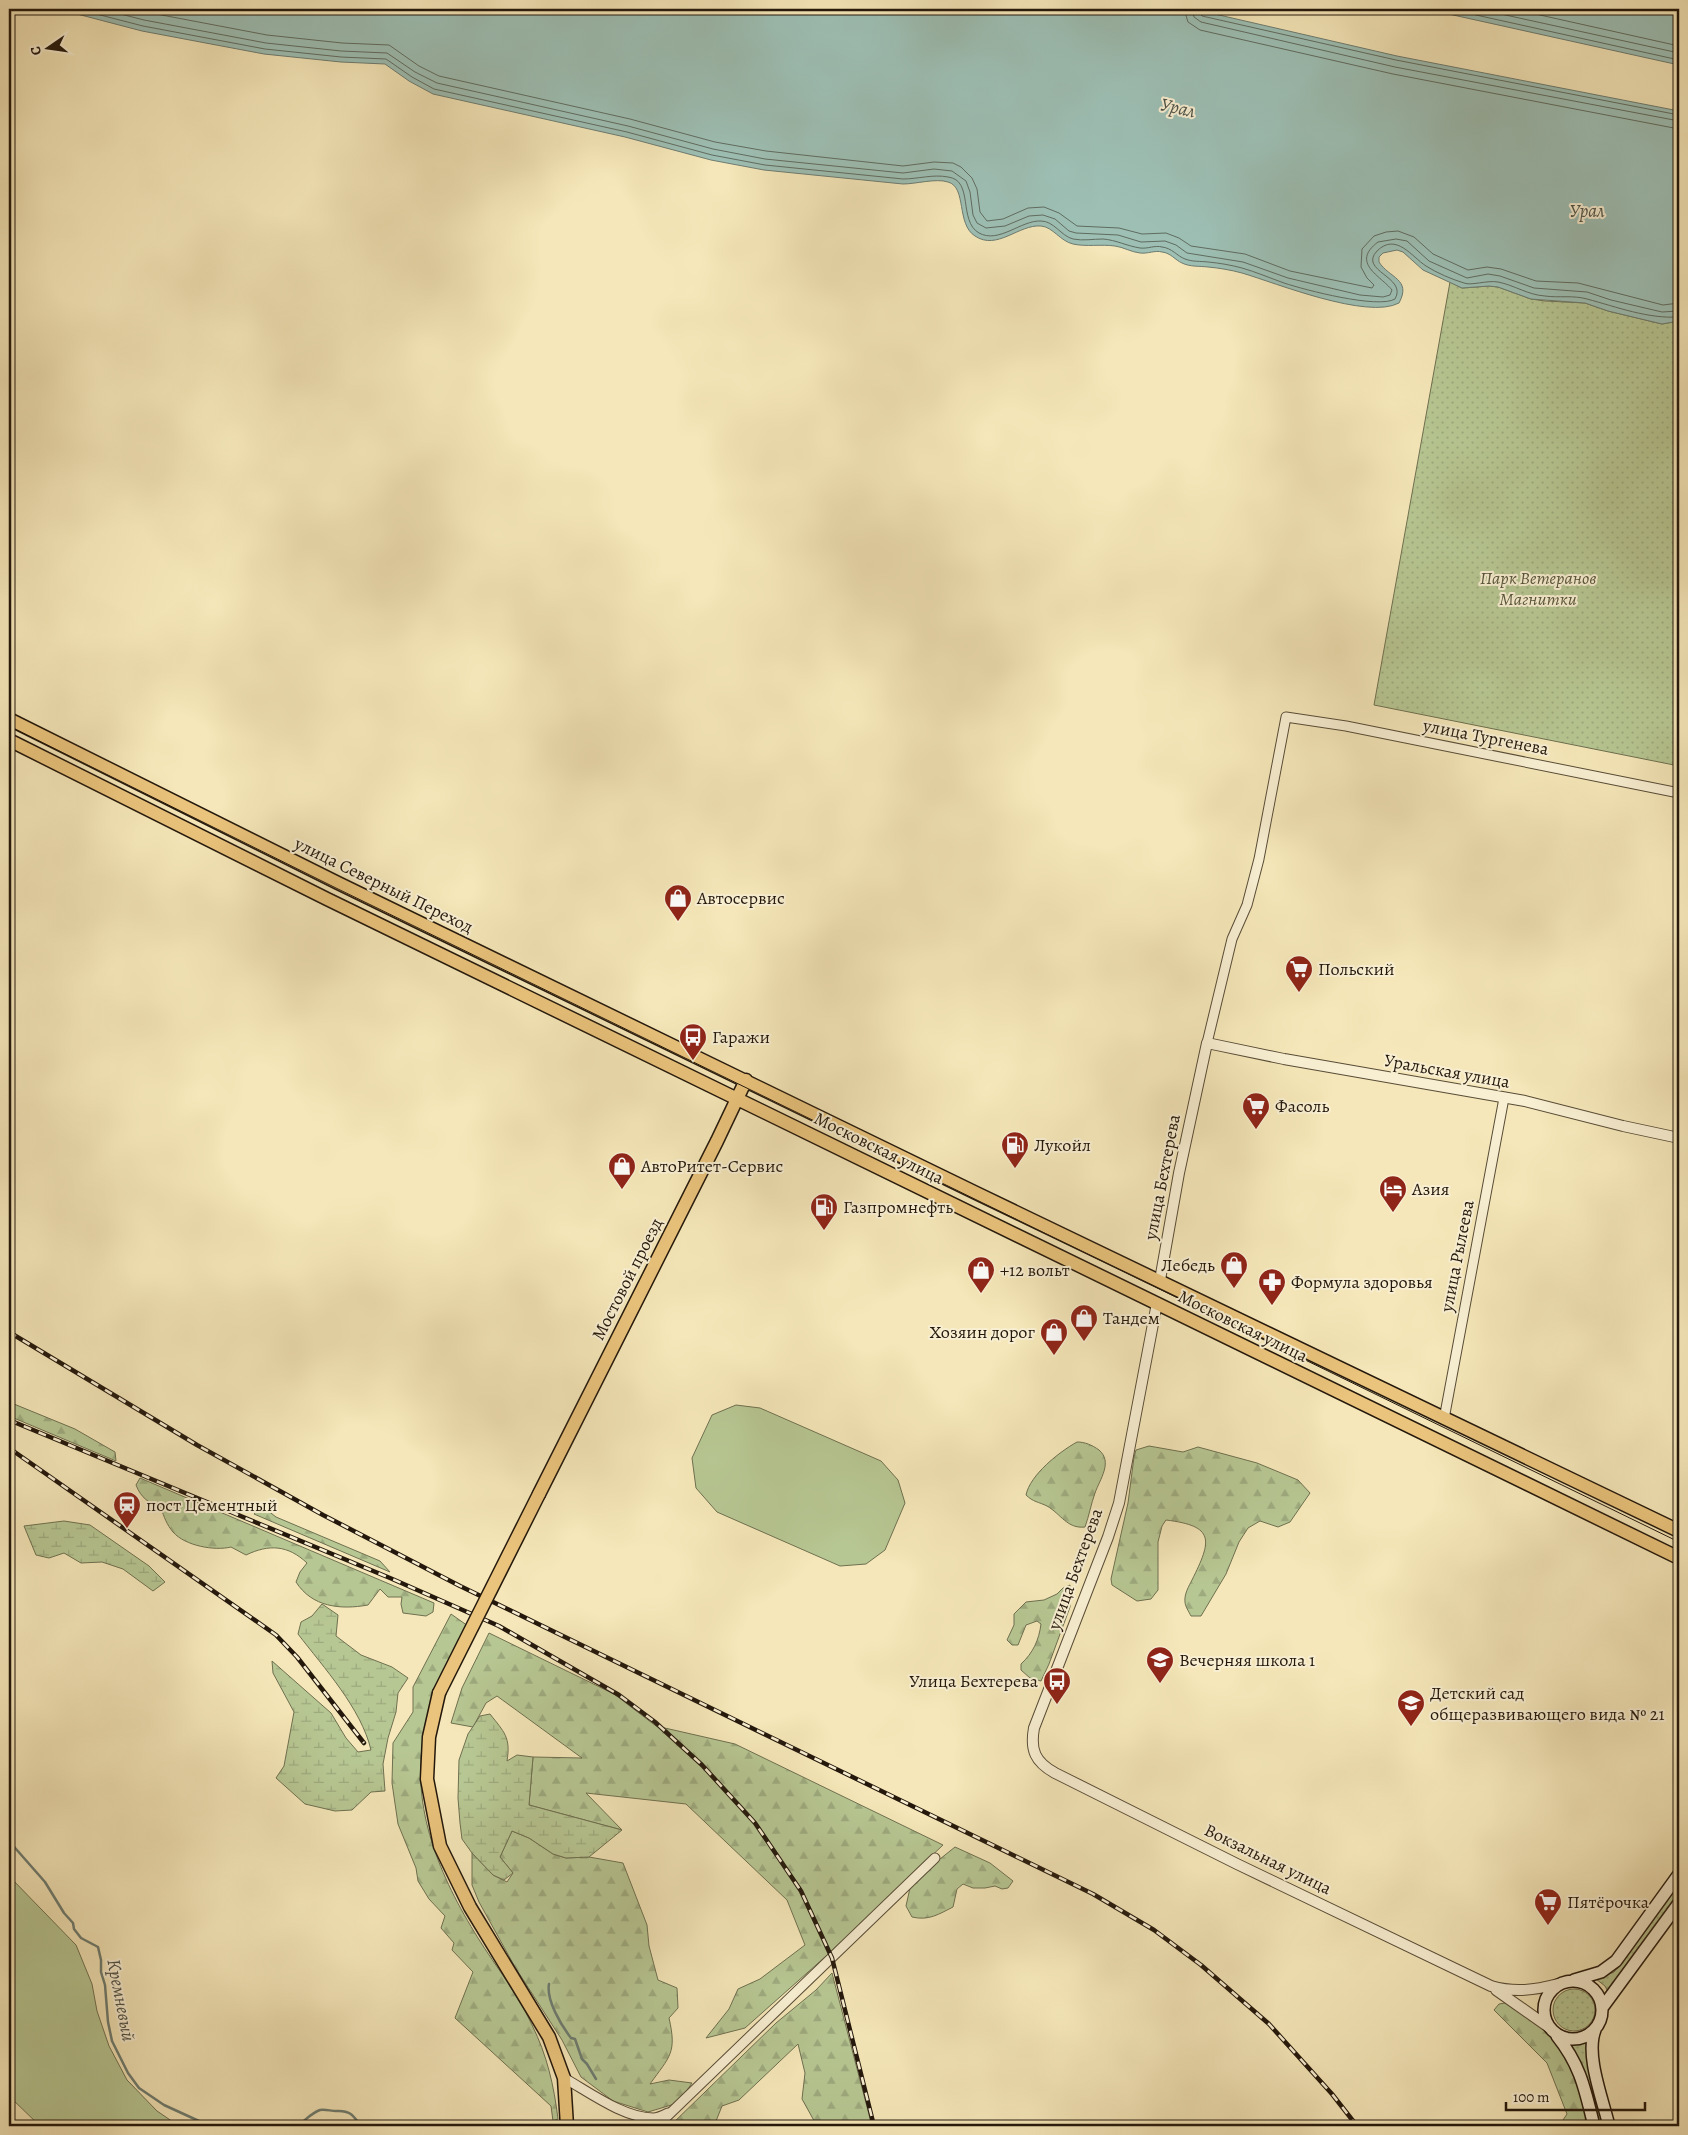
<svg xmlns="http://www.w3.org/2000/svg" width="1688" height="2135" font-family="Alegreya,serif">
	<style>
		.grass { fill: url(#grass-dots); stroke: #6e7050 }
		.forest { fill: url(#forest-firs); stroke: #6e7050 }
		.wetland { fill: url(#wetland-marsh); stroke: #6e7050 }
		.garden { fill: #b7c793; stroke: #6e7050 }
		.water { fill: #9dbfb4; stroke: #6d7c71 }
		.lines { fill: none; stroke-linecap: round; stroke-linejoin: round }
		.shore { stroke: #606c60; stroke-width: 1 }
		.stream { stroke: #6d7c71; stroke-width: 2.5 }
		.minor-casing { stroke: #584c37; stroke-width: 11 }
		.tertiary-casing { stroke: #584c37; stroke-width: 12 }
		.secondary-casing { stroke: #24180c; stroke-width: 14 }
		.primary-casing { stroke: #24180c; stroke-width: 15 }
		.minor { stroke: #f8efd2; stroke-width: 9 }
		.tertiary { stroke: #f8efd2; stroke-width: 10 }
		.secondary { stroke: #f8efd2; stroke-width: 11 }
		.primary { stroke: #eac47c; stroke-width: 12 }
		.tram { stroke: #24180c; stroke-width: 1 }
		.rail-casing { stroke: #24180c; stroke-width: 4.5 }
		.rail { stroke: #f8efd2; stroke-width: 2.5; stroke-dasharray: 8; stroke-linecap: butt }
		.primary-bridge-casing { stroke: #24180c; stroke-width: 15; stroke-linecap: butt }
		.primary-bridge { stroke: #eac47c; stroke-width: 12 }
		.labels { text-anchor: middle; stroke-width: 4; stroke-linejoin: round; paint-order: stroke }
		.park-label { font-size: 18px; font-style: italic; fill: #57553b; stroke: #f8efd2 }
		.street-label { font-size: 18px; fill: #24180c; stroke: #f8efd2 }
		.poi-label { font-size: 18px; fill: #24180c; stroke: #f8efd2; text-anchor: start }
		.water-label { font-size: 19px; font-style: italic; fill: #4e5247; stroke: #f8efd2 }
	</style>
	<defs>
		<pattern id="grass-dots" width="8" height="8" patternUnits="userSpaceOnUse" patternTransform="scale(1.25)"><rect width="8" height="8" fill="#b7c793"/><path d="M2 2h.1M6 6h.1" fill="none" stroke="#9daa7e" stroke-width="1.8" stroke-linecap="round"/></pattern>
		<pattern id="forest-firs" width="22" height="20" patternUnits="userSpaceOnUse" patternTransform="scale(1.25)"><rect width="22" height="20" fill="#b7c793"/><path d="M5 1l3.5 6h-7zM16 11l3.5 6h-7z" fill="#9daa7e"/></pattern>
		<pattern id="wetland-marsh" width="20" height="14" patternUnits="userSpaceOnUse" patternTransform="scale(1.25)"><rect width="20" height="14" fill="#b7c793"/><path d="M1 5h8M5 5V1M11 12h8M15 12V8" fill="none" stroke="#9daa7e"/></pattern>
	</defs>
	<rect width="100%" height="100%" fill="#f5e7b9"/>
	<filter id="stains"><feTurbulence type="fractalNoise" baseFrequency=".004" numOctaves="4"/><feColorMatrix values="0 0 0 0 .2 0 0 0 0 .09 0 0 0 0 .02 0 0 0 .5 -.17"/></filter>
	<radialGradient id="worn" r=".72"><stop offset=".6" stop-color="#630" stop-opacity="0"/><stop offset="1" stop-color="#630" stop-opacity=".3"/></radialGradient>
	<path class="grass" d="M 1450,282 L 1462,288 L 1489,286 L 1498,287 L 1531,299 L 1545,301 L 1585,303 L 1608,311 L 1662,324 L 1679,321 L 1679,766 L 1374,705 Z
		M 1679,1883 L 1679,1900 L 1608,1992 L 1605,1986 L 1596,1979 L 1614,1972 L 1622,1963 Z
		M1553 2010a21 21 0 1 1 42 0a21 21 0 1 1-42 0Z
		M 1587,2040 L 1587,2045 L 1606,2126 L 1597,2126 L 1578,2059 L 1569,2043 Z"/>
	<path class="forest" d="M 9,1402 L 75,1429 L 115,1452 L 116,1461 L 9,1416 Z
		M 1077,1442 C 1085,1442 1092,1445 1099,1450 C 1113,1462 1100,1479 1095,1493 C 1091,1504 1089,1516 1085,1527 C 1067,1529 1061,1514 1047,1506 C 1039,1502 1033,1502 1026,1495 C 1030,1475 1059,1452 1077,1442 Z
		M 1149,1446 L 1183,1452 L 1198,1447 L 1257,1463 L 1298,1480 L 1310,1493 L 1290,1522 L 1278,1527 L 1260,1521 L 1248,1528 L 1239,1542 L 1226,1574 L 1201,1616 L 1191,1616 C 1189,1612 1185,1606 1185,1602 C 1184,1594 1189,1586 1192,1580 C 1212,1540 1215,1526 1166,1520 L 1162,1526 L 1158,1542 L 1158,1590 L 1151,1599 L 1137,1601 L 1112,1585 L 1111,1579 L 1128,1503 L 1134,1457 L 1136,1450 Z
		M 140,1478 L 434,1603 L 433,1612 L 426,1616 L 403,1613 L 401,1604 L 402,1597 L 388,1597 L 380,1589 L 368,1605 C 340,1610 312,1607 296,1582 L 300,1572 L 307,1563 C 288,1545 269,1544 246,1555 L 231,1547 C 215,1551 185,1546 173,1532 C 167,1525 164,1517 161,1508 C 149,1503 141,1498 136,1485 Z
		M 262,1506 L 276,1517 L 380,1561 L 390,1572 L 254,1514 Z
		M 1070,1585 L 1070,1607 L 1049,1664 L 1041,1681 L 1030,1678 L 1021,1670 L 1021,1664 C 1033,1653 1039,1640 1041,1624 L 1037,1621 L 1026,1625 L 1018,1645 L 1012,1645 L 1007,1640 L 1014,1625 L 1014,1614 L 1026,1602 L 1044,1600 L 1057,1594 L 1063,1588 Z
		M 451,1614 L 468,1626 C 458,1650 448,1675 438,1699 C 433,1710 426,1723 424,1734 C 410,1808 440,1877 478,1938 C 496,1967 518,1994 532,2025 C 547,2055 554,2086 558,2119 L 553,2121 L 551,2106 L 455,2018 L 473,1972 L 452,1950 L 454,1943 L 441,1928 L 445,1916 L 429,1899 L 418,1881 L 416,1868 L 398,1824 L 392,1783 L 393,1743 L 413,1712 L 413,1687 Z
		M 489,1633 L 614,1694 L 656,1726 L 735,1744 L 943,1845 L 825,1957 L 745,2028 L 706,2038 L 729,2009 L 738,1989 L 760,1979 L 805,1945 L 787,1900 L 686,1804 L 586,1793 L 622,1830 L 529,1805 L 533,1757 L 582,1758 L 497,1696 L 486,1703 L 473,1727 L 451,1723 L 462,1688 Z
		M 512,1831 L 529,1838 L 553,1854 L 566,1858 L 589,1857 L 623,1863 L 647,1925 L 649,1946 L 658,1980 L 677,1988 L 678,2008 L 669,2018 C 677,2053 670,2056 650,2084 L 669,2080 L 692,2083 L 678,2103 L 648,2112 L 613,2101 L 581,2077 L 562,2040 L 515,1967 L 479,1902 L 472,1885 L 472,1853 L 493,1875 L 507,1882 L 513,1873 L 500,1857 Z
		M 955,1847 L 990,1863 L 1013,1881 L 1008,1888 L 1002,1889 L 995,1886 L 985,1888 L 973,1888 L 963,1884 L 957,1889 L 953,1907 C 939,1914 929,1921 912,1917 L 906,1906 L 910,1888 L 935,1863 Z
		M 832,1973 L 872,2126 L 817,2126 L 802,2099 L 805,2073 L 798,2044 L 739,2100 L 722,2106 L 714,2126 L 670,2126 L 776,2023 L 816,1990 Z
		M 1505,2003 L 1511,2003 C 1528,2017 1547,2029 1560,2047 C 1578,2070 1583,2099 1590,2126 L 1559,2126 L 1567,2114 L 1547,2063 L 1494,2010 L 1499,2004 Z"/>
	<path class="wetland" d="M 64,1521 L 90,1525 L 149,1566 L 165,1582 L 153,1591 L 123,1569 L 102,1562 L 81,1563 L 64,1553 L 49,1558 L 36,1555 L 24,1526 Z
		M 322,1604 L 338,1615 L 336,1636 L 361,1655 L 392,1667 L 408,1678 L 398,1693 L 396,1712 L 388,1738 L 383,1764 L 385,1791 L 371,1792 L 352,1810 L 335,1811 L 305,1804 L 276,1778 L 284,1766 L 294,1712 L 273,1673 L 272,1661 L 331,1713 L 346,1738 L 358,1752 L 371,1750 C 361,1708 324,1668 298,1634 L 301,1622 L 312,1616 Z
		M 490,1714 C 504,1732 511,1737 507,1761 L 517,1755 L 533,1757 L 529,1805 L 622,1830 L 589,1857 L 566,1858 L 553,1854 L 529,1838 L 512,1831 L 500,1857 L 513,1873 L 504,1880 L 493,1875 L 472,1853 L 462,1839 L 460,1823 L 458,1798 L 459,1760 L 468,1734 L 480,1716 Z"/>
	<path class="garden" d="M 736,1405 L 760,1408 L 881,1461 L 898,1480 L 905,1503 L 885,1550 L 866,1564 L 840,1566 L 717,1512 L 696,1488 L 692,1458 L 712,1415 Z
		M 9,1876 L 76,1945 L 92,1984 L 97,2011 L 109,2046 L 127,2080 L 157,2111 L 179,2126 L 40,2126 L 9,2096 Z"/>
	<path class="water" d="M 58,9 L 1193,9 L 1397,56 L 1679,111 L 1679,321 L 1662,324 L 1608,311 L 1585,303 L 1531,299 L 1498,287 L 1489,286 L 1462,288 L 1423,270 L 1403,252 L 1397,250 L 1383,253 L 1379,257 L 1379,262 C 1389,278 1412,279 1399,303 C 1367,320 1276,283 1242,273 C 1231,270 1219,268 1208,267 C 1200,266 1190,267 1182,263 C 1175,260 1171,253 1162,252 C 1155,250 1148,254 1140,253 C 1131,252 1123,247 1115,246 C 1101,244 1086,247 1073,244 C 1060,241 1053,227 1041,226 C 1019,224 997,251 975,236 C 956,224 967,187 948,182 C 936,178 916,184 903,184 L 764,170 L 711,160 L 625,137 L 433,94 L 409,81 L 385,64 L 341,62 L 264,54 L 142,31 Z
		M 1426,9 L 1679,9 L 1679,65 Z"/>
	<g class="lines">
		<path class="shore" d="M 77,9 L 143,26 L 265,49 L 341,57 L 386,59 L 412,77 L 434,89 L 627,132 L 712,155 L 765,165 L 903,179 C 918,179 933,174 948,177 C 974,180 958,221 979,233 C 999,244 1021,220 1041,221 C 1054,221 1061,236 1073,239 C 1083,241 1093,239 1103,239 C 1116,240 1127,246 1140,248 C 1148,249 1155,245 1162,247 C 1172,248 1177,256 1185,259 C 1193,262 1200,261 1208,262 C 1219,263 1231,265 1242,268 C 1256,272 1270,278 1284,283 C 1305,290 1378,309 1395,299 C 1408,277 1358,271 1377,251 C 1396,232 1412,257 1426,266 C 1437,273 1451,279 1464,283 C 1471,286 1487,280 1498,282 C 1514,285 1528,295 1545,296 C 1559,298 1573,295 1587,299 C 1617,307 1648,319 1679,317
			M 101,9 L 144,20 L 266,43 L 341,51 L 387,53 L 415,72 L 437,83 L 628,126 L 713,149 L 765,159 L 903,173 L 934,169 L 952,171 L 966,181 L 970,192 L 973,215 L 977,223 L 986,228 L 1005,226 L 1029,216 L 1043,215 L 1055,219 L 1069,231 L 1076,233 L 1118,235 L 1141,242 L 1165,241 L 1176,245 L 1187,253 L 1243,262 L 1288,278 L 1360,295 L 1383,297 L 1390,295 L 1392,290 C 1381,276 1350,263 1378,242 L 1396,239 L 1407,241 L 1429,261 L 1467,278 L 1488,274 L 1500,276 L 1534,288 L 1587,292 L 1611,300 L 1662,312 L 1679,311
			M 130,9 L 267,35 L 342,43 L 389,45 L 419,66 L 439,76 L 630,119 L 715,142 L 766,151 L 903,166 L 934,162 L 953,163 L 961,167 L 972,178 L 977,189 L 980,212 L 987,221 L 1003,219 L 1028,208 L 1044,207 L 1059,213 L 1077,226 L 1119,228 L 1142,234 L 1166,233 L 1179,238 L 1191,246 L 1245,254 L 1290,271 L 1372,288 L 1374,285 L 1367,278 L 1361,267 L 1362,249 L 1374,236 L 1386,232 L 1398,231 L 1414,237 L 1433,254 L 1468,270 L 1487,267 L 1501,269 L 1536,281 L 1578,283 L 1663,305 L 1679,303
			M 1184,9 L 1188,22 L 1200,30 L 1393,74 L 1679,129
			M 1192,9 L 1194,17 L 1201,22 L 1395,67 L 1679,121
			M 1198,9 L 1199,13 L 1202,16 L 1396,60 L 1679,115
			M 1449,9 L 1679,60
			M 1478,9 L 1679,53
			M 1513,9 L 1679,46"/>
		<path class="stream" d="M 9,1841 L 45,1882 L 64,1913 L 73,1923 L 74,1929 L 81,1938 L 98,1947 L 101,1960 L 101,1972 L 105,1985 L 108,2022 L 112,2041 L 128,2073 L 139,2088 L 164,2105 L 199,2121 L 205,2126
			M 549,1984 C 546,2000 561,2025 571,2038 L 575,2039 L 582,2059 L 587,2064 L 596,2079
			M 297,2126 C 305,2121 311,2113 320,2110 C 325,2109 331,2111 336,2111 C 350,2110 353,2115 361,2126"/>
		<g class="minor-casing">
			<path id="minor" d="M 1207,1043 L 1232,939 L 1247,905 L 1259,859 L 1286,717 L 1346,726 L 1679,793
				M 1444,1419 L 1504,1098
				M 564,2078 C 589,2092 624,2118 653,2118 C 658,2118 664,2115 668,2113
				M 657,2126 L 935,1858"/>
		</g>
		<g class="tertiary-casing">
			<path id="tertiary" d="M 1160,1280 L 1179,1173 L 1207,1043 L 1284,1059 L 1525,1101 L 1623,1126 L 1679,1138
				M 1157,1303 L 1119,1503 L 1108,1537 L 1034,1728 C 1030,1750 1035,1762 1055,1773 L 1237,1864 L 1491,1986 C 1515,1993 1535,1990 1558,1984
				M 1496,1990 L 1550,2028"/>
		</g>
		<g class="secondary-casing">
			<path id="secondary" d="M 1574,1980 L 1601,1972 L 1616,1961 L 1679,1874
				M1544 2010a29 29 0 1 1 58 0a29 29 0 1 1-58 0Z
				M 1602,2008 L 1679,1903
				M 1595,2030 C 1585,2055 1603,2100 1609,2126
				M 1557,2036 C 1581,2066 1585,2090 1594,2126"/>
		</g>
		<g class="primary-casing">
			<path id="primary" d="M 9,719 L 338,883 L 976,1193 L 1679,1531
				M 9,740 L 327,899 L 1679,1558
				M 539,1494 L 717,1141 L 746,1080
				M 439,1693 L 429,1737 L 427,1779 L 440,1846 L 470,1907 L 549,2037 L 564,2078 L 567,2126"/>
		</g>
		<use href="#minor" class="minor"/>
		<use href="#tertiary" class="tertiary"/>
		<use href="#secondary" class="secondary"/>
		<use href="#primary" class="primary"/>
		<path class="tram" d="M 9,726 L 336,888 L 1679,1542"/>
		<g class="rail-casing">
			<path id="rail" d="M 9,1332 L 197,1445 L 323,1515 L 460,1586 L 1093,1894 L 1154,1930 L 1201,1965 L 1269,2024 L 1332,2094 L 1357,2126
				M 9,1420 L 390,1578 L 499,1626 L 619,1695 L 655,1722 L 702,1765 L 755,1823 L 801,1891 L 832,1958 L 874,2126
				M 9,1448 L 276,1635 L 297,1657 L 364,1743"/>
		</g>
		<use href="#rail" class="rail"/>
		<g class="primary-bridge-casing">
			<path id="primary-bridge" d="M 439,1693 L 539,1494"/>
		</g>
		<use href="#primary-bridge" class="primary-bridge"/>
	</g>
	<defs>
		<g id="shop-pin" transform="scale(1.4375)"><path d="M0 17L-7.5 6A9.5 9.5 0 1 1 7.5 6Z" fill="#8f2418" stroke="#f8efd2"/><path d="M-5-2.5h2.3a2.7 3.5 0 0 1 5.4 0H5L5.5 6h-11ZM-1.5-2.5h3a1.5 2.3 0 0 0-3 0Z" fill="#fff"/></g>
		<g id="supermarket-pin" transform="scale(1.4375)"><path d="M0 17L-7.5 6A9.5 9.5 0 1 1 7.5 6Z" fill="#8f2418" stroke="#f8efd2"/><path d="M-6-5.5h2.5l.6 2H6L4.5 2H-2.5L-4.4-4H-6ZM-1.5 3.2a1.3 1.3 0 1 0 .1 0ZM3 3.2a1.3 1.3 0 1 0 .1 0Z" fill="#fff"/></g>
		<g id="bus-pin" transform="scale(1.4375)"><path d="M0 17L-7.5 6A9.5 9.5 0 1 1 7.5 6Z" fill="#8f2418" stroke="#f8efd2"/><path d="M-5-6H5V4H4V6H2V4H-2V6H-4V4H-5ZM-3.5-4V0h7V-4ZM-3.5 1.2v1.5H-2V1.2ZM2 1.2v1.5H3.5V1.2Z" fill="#fff"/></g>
		<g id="fuel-pin" transform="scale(1.4375)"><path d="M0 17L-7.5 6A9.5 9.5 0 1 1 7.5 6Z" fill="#8f2418" stroke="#f8efd2"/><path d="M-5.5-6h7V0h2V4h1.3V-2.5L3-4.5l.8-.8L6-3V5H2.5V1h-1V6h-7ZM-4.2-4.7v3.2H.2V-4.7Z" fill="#fff"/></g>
		<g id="hotel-pin" transform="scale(1.4375)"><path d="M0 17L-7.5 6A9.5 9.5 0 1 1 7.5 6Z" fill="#8f2418" stroke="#f8efd2"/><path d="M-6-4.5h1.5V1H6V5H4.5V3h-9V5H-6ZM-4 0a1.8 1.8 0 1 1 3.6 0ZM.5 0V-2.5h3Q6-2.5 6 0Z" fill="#fff"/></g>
		<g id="pharmacy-pin" transform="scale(1.4375)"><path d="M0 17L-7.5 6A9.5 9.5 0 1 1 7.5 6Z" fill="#8f2418" stroke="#f8efd2"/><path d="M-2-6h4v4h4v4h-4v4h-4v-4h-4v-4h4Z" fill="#fff"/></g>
		<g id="station-pin" transform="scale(1.4375)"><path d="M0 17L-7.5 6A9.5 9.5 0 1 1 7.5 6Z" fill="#8f2418" stroke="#f8efd2"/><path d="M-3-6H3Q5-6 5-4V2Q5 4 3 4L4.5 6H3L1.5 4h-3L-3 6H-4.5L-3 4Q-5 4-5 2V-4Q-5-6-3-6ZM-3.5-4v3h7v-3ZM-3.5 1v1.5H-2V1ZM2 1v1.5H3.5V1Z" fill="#fff"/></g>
		<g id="school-pin" transform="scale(1.4375)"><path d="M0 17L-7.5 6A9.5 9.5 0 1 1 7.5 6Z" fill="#8f2418" stroke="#f8efd2"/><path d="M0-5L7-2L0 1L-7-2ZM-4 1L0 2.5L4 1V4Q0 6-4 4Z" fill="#fff"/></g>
	</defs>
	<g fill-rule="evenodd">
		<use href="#shop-pin" x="678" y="898"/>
		<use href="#supermarket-pin" x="1299" y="969"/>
		<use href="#bus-pin" x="693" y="1037"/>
		<use href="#supermarket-pin" x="1256" y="1106"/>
		<use href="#fuel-pin" x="1015" y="1145"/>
		<use href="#shop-pin" x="622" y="1166"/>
		<use href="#hotel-pin" x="1393" y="1189"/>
		<use href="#fuel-pin" x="824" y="1207"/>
		<use href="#shop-pin" x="1234" y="1265"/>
		<use href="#shop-pin" x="981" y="1270"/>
		<use href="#pharmacy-pin" x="1272" y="1282"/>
		<use href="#shop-pin" x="1084" y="1318"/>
		<use href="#shop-pin" x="1054" y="1332"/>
		<use href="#station-pin" x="127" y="1505"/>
		<use href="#school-pin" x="1160" y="1660"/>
		<use href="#bus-pin" x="1057" y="1681"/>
		<use href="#school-pin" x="1411" y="1703"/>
		<use href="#supermarket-pin" x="1548" y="1902"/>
	</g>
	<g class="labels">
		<g class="park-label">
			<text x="1538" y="584">Парк Ветеранов<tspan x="1538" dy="21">Магнитки</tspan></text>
		</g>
		<g class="street-label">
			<text transform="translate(1486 737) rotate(11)" y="6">улица Тургенева</text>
			<text transform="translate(384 885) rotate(26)" y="6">улица Северный Переход</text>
			<text transform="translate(1447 1071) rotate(10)" y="6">Уральская улица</text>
			<text transform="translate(879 1148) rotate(26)" y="6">Московская улица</text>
			<text transform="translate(1162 1177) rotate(-79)" y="6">улица Бехтерева</text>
			<text transform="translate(1457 1256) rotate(-79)" y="6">улица Рылеева</text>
			<text transform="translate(627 1279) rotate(-63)" y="6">Мостовой проезд</text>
			<text transform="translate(1243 1326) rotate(26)" y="6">Московская улица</text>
			<text transform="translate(1075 1569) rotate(-70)" y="6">улица Бехтерева</text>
			<text transform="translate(1268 1859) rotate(26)" y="6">Вокзальная улица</text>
		</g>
		<g class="poi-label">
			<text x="697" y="904">Автосервис</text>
			<text x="1318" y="975">Польский</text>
			<text x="712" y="1043">Гаражи</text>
			<text x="1275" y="1112">Фасоль</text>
			<text x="1034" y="1151">Лукойл</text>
			<text x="641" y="1172">АвтоРитет-Сервис</text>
			<text x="1412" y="1195">Азия</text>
			<text x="843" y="1213">Газпромнефть</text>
			<text x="1215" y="1271" text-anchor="end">Лебедь</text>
			<text x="1000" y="1276">+12 вольт</text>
			<text x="1291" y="1288">Формула здоровья</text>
			<text x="1103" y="1324">Тандем</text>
			<text x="1035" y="1338" text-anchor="end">Хозяин дорог</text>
			<text x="146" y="1511">пост Цементный</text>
			<text x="1179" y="1666">Вечерняя школа 1</text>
			<text x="1038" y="1687" text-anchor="end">Улица Бехтерева</text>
			<text x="1430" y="1699">Детский сад<tspan x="1430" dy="21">общеразвивающего вида № 21</tspan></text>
			<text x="1567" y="1908">Пятёрочка</text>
		</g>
		<g class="water-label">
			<text transform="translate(1178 107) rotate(13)" y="7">Урал</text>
			<text x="1587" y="217">Урал</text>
			<text transform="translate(122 2000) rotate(79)" y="7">Кремневый</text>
		</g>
	</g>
	<rect width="1688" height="2135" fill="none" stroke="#f5e7b9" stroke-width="30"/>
	<rect x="10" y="10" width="1668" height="2115" fill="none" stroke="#24180c" stroke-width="2.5"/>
	<rect x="15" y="15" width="1658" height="2105" fill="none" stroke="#24180c"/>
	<g transform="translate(48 48) rotate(257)" stroke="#f8efd2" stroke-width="4" paint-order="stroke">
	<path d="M0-4L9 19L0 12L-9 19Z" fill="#24180c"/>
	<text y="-8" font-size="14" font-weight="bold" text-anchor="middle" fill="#24180c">С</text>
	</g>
	<path d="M1506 2102v8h139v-8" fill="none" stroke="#24180c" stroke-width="2.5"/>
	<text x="1513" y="2102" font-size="15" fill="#24180c" stroke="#f8efd2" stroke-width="4" paint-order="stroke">100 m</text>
	<rect width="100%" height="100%" filter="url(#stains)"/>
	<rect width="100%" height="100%" fill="url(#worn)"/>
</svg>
